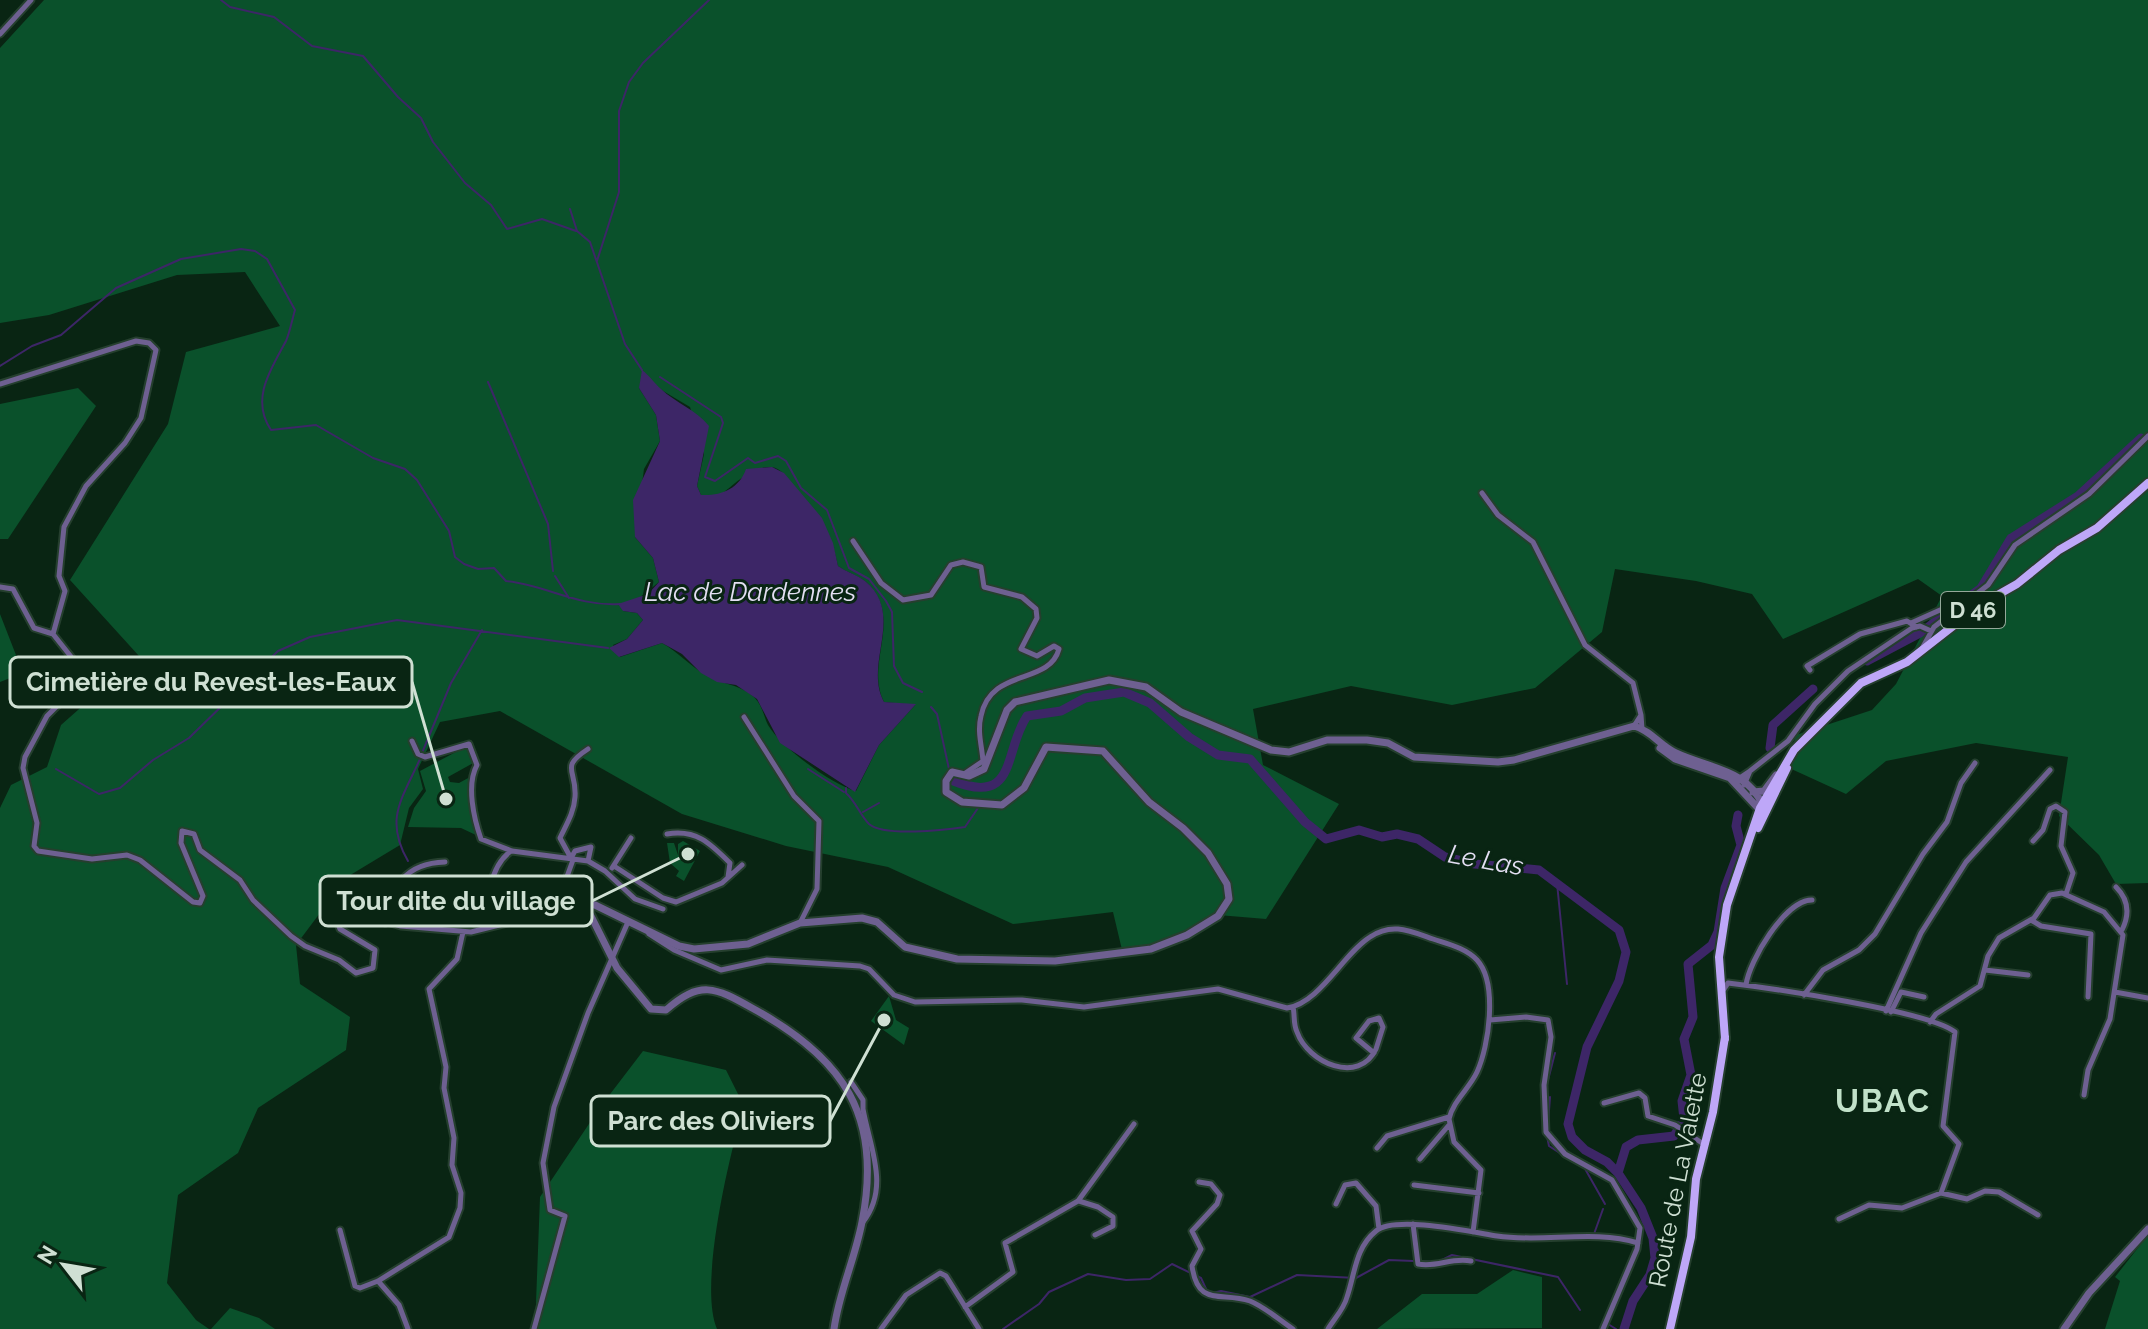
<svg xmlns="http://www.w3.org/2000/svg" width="2148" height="1329" font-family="Raleway,sans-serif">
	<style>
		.green { fill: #0a512b; fill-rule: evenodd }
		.water { fill: #3d2667 }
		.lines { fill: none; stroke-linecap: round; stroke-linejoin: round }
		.stream { stroke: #3d2667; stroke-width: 2 }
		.river { stroke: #3d2667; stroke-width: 9 }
		.minor-casing { stroke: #253f2e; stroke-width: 9 }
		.tertiary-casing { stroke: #253f2e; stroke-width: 11 }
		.primary-casing { stroke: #253f2e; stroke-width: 12 }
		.minor { stroke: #6e6091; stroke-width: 5 }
		.tertiary { stroke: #6e6091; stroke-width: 7 }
		.primary { stroke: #bea7f8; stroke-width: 8 }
		.labels { text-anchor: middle; stroke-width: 6; stroke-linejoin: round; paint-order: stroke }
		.shield { fill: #092513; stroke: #94a899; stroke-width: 2 }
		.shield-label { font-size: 22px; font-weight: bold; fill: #cfe0d3 }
		.street-label { font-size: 24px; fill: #cfe0d3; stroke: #092513 }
		.water-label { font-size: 26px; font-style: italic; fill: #e4dff3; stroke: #092513 }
		.district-label { font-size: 32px; font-weight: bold; letter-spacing: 2px; fill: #c1e1c9; stroke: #092513 }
		.leader { fill: none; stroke: #cfe0d3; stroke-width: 3 }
		.callout-dot { fill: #cfe0d3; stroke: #092513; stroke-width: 3 }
		.callout { fill: #092513; stroke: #cfe0d3; stroke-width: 3 }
		.callout-label { font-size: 26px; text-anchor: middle; font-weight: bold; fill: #cfe0d3 }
	</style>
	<rect width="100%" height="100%" fill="#092513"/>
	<path class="green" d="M 44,0 L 2148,0 L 2148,883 L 2116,884 L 2099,855 L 2059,816 L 2068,757 L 1976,743 L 1886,761 L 1846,794 L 1787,767 L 1796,735 L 1872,710 L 1896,684 L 1942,596 L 1918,579 L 1783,639 L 1752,594 L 1696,581 L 1615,569 L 1602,632 L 1535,688 L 1452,705 L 1351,686 L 1253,709 L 1263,765 L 1339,804 L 1266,919 L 1218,915 L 1183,937 L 1123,954 L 1113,912 L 1013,924 L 888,867 L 786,846 L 682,814 L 500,711 L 440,722 L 418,769 L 423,789 L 409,808 L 400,845 L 347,877 L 296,945 L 300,984 L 350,1017 L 346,1050 L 258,1108 L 238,1153 L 178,1195 L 167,1283 L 196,1320 L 209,1329 L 0,1329 L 0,808 L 11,785 L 47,767 L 61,725 L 139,656 L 70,580 L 168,424 L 186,352 L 280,326 L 245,272 L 177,275 L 49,315 L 0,323 L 0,48 ZM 639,388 L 658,388 L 690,407 L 704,454 L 697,486 L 701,495 L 719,496 C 734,485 751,466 771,467 C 782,468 788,479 794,487 C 817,516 830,527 838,566 C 846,572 859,576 866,582 C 905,618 864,662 884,702 L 915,705 L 879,745 L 856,791 C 832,785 781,747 768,725 C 764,717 762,705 755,698 C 741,684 722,685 706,675 C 690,666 678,652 662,643 L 620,657 L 613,645 L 627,639 L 643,620 L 637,613 L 623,611 L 659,582 L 653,558 L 635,537 L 644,469 L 660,441 L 656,415 Z
		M 78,388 L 96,406 L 8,539 L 0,539 L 0,404 Z
		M 0,614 L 23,673 L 0,682 Z
		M 467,746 L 475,762 L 448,777 L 450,782 L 459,783 L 470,777 L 478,836 L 461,828 L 408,827 L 414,808 L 426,791 L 420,771 Z
		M 683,841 L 700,851 L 684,881 L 676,876 L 679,871 L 670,863 L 667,843 L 674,843 L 678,855 L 678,844 Z
		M 889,996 L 896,1020 L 909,1028 L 904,1045 L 871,1021 Z
		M 643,1051 L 726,1070 L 744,1106 C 730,1153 698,1285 717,1329 L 535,1329 L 540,1197 L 601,1106 Z
		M 2148,1235 L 2148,1329 L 2105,1329 L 2120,1281 L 2115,1277 Z
		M 1513,1270 L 1542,1277 L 1542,1328 L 1377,1329 L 1422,1294 L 1477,1294 Z
		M 230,1308 L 259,1318 L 275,1329 L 211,1329 Z"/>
	<path class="water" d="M 642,370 C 650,376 654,383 661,389 C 676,403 695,409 709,426 L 697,486 L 701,495 C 721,496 739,489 746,469 L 772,467 L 784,473 L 822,518 L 833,543 L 838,566 C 846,572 858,575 865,581 C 906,615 863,663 884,702 L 916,704 L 879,745 L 855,792 L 780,743 L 757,699 L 736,685 L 717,682 L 701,673 L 682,654 L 662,643 L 619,657 L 609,648 L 627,639 L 643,620 L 637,613 L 623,611 L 618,604 L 648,594 L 659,582 L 653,558 L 635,537 L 633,500 L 660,441 L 656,415 L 639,388 Z"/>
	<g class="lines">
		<path class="stream" d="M 221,0 L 230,7 L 274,17 L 312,46 L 363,56 L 398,97 L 421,118 L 433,142 L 465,183 L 491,205 L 507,229 L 542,219 L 576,231
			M 570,209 L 577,231 L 590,242 L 625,344 L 642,370
			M 597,261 L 619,192 L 619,111 L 629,82 L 643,63 L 709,0
			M 0,366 L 32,346 L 61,335 L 116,288 L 181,259 L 241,249 L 255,251 L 267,259 L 295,310 C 292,320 290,332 286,341 C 271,369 250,399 271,430 L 316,425 L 373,458 L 405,469 L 417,480 L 449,531 L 455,557 L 464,564 L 478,569 L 494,568 L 506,581 C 546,585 578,607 620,604
			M 660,377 L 721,417 L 723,423 L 705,477 L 715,481 L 748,458 L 755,463 L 778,456 L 786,461 L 801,488 L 827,510 L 849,568 L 869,579 L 886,601 L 892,612 L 894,666 L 903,683 L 922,692
			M 488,382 L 548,524 L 553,571
			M 555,576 L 569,598
			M 931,707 L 937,714 L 949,769
			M 422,753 L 451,683 L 482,630
			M 56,769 L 99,794 L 120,788 L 153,760 L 189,738 L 278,651 L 310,637 L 397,620 L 608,648
			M 808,769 L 844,792
			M 846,788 L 846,793 C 856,802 860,815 869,824 C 884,837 945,830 965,827 L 978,808
			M 863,812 L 879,803
			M 408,861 C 384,819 402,799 420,759
			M 1557,883 L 1567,984
			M 1548,1080 L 1555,1053
			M 1548,1124 L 1550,1097
			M 1547,1136 L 1549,1146 L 1572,1161
			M 1584,1167 L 1605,1204
			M 1594,1234 L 1603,1209
			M 1213,1293 L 1221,1291 L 1250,1297 L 1297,1275 L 1356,1278 L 1389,1260 L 1438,1262 L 1452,1255 L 1558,1277 L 1580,1310
			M 1608,1324 L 1616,1329
			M 1003,1329 L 1039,1304 L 1049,1292 L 1088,1274 L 1126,1280 L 1150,1279 L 1172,1264 L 1201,1278 L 1207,1291"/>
		<path class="river" d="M 2013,537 L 2078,496 L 2141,438
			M 1867,661 L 1920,633 L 1981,588 L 2011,538
			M 1770,748 L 1773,725 L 1813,689
			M 951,780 C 1018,808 1003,751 1027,716 L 1061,711 L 1085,698 L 1124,692 L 1150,703 L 1189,737 L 1218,755 L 1250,759 L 1305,822 L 1326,839 L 1359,830 L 1382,837 L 1397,834 L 1418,839 L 1445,857 L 1475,864 L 1539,870 L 1619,930 L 1626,952 L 1619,981 L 1587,1047 L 1568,1124 L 1572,1137 L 1585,1150 L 1607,1162 L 1618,1173 L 1641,1208 L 1653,1238 L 1655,1258 L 1650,1275 L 1633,1301 L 1624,1329
			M 1618,1173 L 1626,1147 L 1638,1140 L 1674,1136 L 1684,1119 L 1682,1101 L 1691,1075 L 1684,1039 L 1693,1017 L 1688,964 L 1712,945 L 1718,932 L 1725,888 L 1741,845 L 1736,826 L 1738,815"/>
		<g class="minor-casing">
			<path id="minor" d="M 0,34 L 31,0
				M 0,384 L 136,341 L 149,343 L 156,350 L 141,418 L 125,443 L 86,486 L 64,527 L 59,576 L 65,591 L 53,634
				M 1482,493 L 1498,515 L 1533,542 L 1585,645 L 1633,683 L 1641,715
				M 853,541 L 881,583 L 903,600 L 931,595 L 951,565 L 963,562 L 981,567 L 984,587 L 1022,597 L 1036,609 L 1037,618 L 1021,649 L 1037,656 L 1054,646 L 1059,649 C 1049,686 991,667 981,716 C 977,732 982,746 983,761 L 964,774
				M 0,587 L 13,589 L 34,628 L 53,634 L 80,668 L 79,684 L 47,716 L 25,757 L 23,768 L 37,823 L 34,846 L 38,851 L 92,859 L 127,855 L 140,860 L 193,902 L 200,903 L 203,896 L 181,843 L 182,831 L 194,834 L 200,850 L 240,880 L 253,900 L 291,936 L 305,946 L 339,960 L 356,973 L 373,968 L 375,950 L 340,929 L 337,921 L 340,913 L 353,912 L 401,926 L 471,932 L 585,904
				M 1911,623 L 1949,606 L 1957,610
				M 1920,652 L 1934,627 L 1988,585 L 2015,545 L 2089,494 L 2148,436
				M 1810,670 L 1807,666 L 1860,634 L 1907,621 L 1916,627
				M 744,717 L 794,796 L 819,821 L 817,889 L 800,923
				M 1634,726 L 1641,715 L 1642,729
				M 412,741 L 418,754 L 425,757 L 469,744 L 477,765 C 466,785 474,819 481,839 L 512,851 L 588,861 L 605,871 L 635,899 L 663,909
				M 1750,771 L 1788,741 L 1815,704 L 1848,671 L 1912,628 L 1920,626 L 1931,631
				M 1738,779 L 1750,771 L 1744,785
				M 667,834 C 696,829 710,843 730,863 L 728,877
				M 2033,841 L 2043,830 L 2050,809 L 2056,806 L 2065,812 L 2061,846 L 2073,873 L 2066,894
				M 571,858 L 575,851 L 591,847 L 588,861
				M 572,860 L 560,838 C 566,825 574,813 575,797 C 577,769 559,768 588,749
				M 614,866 L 663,898 L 676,902 L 722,883 L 742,865
				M 612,868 L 631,838
				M 2116,887 C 2129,900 2130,914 2122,930
				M 567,910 L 561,893 L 573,860
				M 2031,920 L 2041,926 L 2091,934 L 2088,997
				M 385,923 C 391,887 405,863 445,862
				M 490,927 C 486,902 489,867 511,851
				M 649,934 L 674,950 L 721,970 L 767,960 L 860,966 L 869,969 L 894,995 L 915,1002 L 1022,1000 L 1084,1007 L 1218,989 L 1287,1008 C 1320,1003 1343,954 1370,937 C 1392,922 1410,931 1433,939 C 1448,944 1466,948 1477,960 C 1498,983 1489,1046 1477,1072 C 1469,1089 1453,1101 1449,1119 L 1454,1142 L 1481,1170 L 1473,1232
				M 1985,970 L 2028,975
				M 1746,985 C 1749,961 1785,900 1812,900
				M 1724,989 L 1728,983 C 1769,988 1929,1011 1955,1032 L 1943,1126 L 1959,1144 L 1941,1193 L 1902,1208 L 1869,1205 L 1839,1219
				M 2115,992 L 2148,998
				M 1804,995 L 1823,970 L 1859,950 L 1875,934 L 1923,854 L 1947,822 L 1961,783 L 1975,763
				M 1293,1007 C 1295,1015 1293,1024 1297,1032 C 1308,1063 1359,1085 1376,1049 L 1383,1027 L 1379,1018 L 1369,1021 L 1356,1038 L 1374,1053
				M 1886,1011 L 1921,933 L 1966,862 L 2050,770
				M 1891,1012 L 1901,992 L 1924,997
				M 1490,1020 L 1526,1017 L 1548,1020 L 1551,1037 L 1544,1085 L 1546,1132 L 1565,1154 L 1612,1180 L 1640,1228 L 1637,1249 L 1603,1329
				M 1930,1022 L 1936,1014 L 1980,986 L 1988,956 L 1999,938 L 2034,918 L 2050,895 L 2062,893 L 2104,912 L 2123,935 L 2110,1019 L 2088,1070 L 2084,1095
				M 851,1082 L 863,1100 L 863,1109
				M 1604,1103 L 1639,1093 L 1645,1098 L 1648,1116 L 1675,1125 L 1705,1145
				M 1377,1148 L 1387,1136 L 1449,1117
				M 1420,1159 L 1449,1125
				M 1199,1182 L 1211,1184 L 1220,1195 L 1217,1204 L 1192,1231 L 1201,1249 L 1192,1266 C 1198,1308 1221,1291 1250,1301 C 1265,1307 1279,1320 1293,1329
				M 1414,1185 L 1479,1193
				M 1941,1193 L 1967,1199 L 1985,1191 L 1999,1192 L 2038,1215
				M 1079,1201 L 1098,1207 L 1113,1217 L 1113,1226 L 1095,1235
				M 1336,1204 L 1345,1185 L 1356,1183 L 1376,1206 L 1379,1229
				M 863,1222 C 890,1187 870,1148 863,1109
				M 1413,1224 L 1418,1264 C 1437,1268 1451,1257 1471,1261
				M 340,1230 L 355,1286 L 360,1288 L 378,1281 L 449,1237 L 460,1208 L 461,1193 L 452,1165 L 454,1138 L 444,1088 L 446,1067 L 429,989 L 457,959 L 463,932
				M 378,1281 L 399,1305 L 408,1329
				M 965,1307 L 1013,1272 L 1005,1243 L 1078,1201 L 1134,1124
				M 534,1329 L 565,1216 L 550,1210 L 543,1163 L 554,1107 L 588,1013 L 628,922
				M 881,1329 L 906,1295 L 940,1273 L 946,1276 L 979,1329
				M 1328,1329 C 1334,1319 1344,1309 1347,1297 C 1355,1274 1355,1248 1376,1231 C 1395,1215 1472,1232 1497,1236 C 1543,1243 1594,1229 1638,1243"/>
		</g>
		<g class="tertiary-casing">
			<path id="tertiary" d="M 1660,748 L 1675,759 L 1730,778 L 1758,808 L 1763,807
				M 1753,792 L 1764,791 L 1776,775
				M 585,904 L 595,905 L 679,946 L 694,949 L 748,944 L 800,923 L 862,918 L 877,922 L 905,947 L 957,959 L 1055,961 L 1151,949 L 1187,935 L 1218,916 L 1229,899 L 1227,884 L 1208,853 L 1183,828 L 1149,802 L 1103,751 L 1046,747 L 1024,788 L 1002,805 L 962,802 L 946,792 L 946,781 L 952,772 L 969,776 L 984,769 L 1007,710 L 1015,702 L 1109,680 L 1146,687 L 1181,712 L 1271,750 L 1289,752 L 1327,740 L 1367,740 L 1388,743 L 1414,757 L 1498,762 L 1514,760 L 1634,726 C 1652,731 1660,746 1676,753 C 1707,768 1748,769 1763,806
				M 585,904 L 617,968 L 651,1009 L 666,1010 C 700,980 715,987 752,1008 C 844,1058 883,1116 862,1222 C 855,1259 839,1292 834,1329
				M 2064,1329 L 2089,1293 L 2148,1229"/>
		</g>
		<g class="primary-casing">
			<path id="primary" d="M 1758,828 L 1787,768
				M 1725,1039 L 1719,957 L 1727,905 L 1760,808 L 1794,750 L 1861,683 L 1907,662 L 1980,605 L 2017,584 L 2059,550 L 2097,528 L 2148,483
				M 1670,1329 L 1691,1237 L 1696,1179 L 1713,1112 L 1725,1037"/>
		</g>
		<use href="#minor" class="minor"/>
		<use href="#tertiary" class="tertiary"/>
		<use href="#primary" class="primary"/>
	</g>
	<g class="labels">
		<rect class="shield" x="1941" y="592" width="64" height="36" rx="6"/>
		<g class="shield-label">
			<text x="1973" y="618">D 46</text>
		</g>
		<g class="street-label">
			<text transform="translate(1678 1180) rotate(-79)" y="8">Route de La Valette</text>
		</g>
		<g class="water-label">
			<text x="750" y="601">Lac de Dardennes</text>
			<text transform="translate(1486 860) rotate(10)" y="9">Le Las</text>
		</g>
		<g class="district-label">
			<text x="1883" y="1112">UBAC</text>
		</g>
	</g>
	<path class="leader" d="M446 799L412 682M688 854L592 901M884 1020L830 1121"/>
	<g class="callout-dot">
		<circle cx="446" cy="799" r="8"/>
		<circle cx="688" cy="854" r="8"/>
		<circle cx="884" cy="1020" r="8"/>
	</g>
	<g class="callout">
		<rect x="10" y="657" width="402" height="50" rx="8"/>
		<rect x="320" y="876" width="272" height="50" rx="8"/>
		<rect x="591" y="1096" width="239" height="50" rx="8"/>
	</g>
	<g class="callout-label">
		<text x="211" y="691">Cimetière du Revest-les-Eaux</text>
		<text x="456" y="910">Tour dite du village</text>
		<text x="711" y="1130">Parc des Oliviers</text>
	</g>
	<g transform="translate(64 1265) rotate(301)" stroke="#092513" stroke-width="6" paint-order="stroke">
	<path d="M0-6L14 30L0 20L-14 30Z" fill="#cfe0d3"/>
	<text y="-12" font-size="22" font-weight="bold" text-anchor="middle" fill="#cfe0d3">N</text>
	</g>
</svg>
